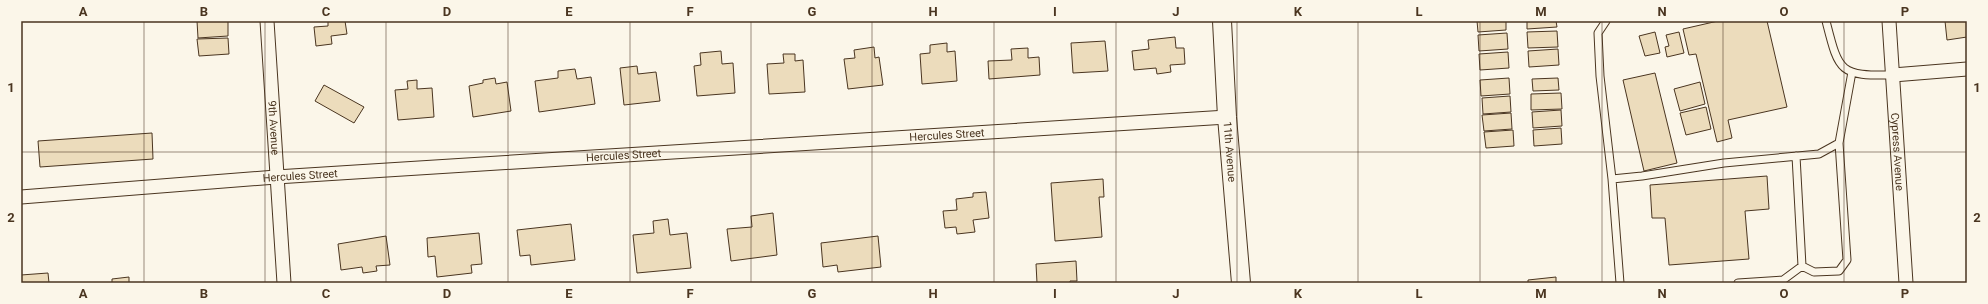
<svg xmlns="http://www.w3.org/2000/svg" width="1988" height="304" font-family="Roboto,sans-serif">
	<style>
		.building { fill: #ecdcbc; stroke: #4a3520 }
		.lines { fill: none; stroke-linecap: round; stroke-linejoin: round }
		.lane-casing { stroke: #4a3520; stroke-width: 9 }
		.street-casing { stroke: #4a3520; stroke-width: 15 }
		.secondary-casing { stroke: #4a3520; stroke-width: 20 }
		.lane { stroke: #fbf6e9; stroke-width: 7 }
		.street { stroke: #fbf6e9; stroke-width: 13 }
		.secondary { stroke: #fbf6e9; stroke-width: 18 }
		.grid { fill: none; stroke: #4a3520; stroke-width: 1; stroke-opacity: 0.55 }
		.labels { text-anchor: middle; stroke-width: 3; stroke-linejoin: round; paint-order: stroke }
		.street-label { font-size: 11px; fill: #4a3520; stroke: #fbf6e9 }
		.neatline { fill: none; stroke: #4a3520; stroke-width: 1.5 }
		.grid-label { font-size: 13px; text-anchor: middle; font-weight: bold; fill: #4a3520 }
	</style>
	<rect width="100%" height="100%" fill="#fbf6e9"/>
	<path class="building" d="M 197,21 L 228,21 L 228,36 L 198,38 Z
		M 328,21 L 345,21 L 347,34 L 331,36 L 332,44 L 316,46 L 314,27 L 328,26 Z
		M 1477,21 L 1506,21 L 1506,30 L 1478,32 Z
		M 1527,21 L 1556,21 L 1557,27 L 1527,29 Z
		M 1718,21 L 1767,21 L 1787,107 L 1728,120 L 1732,138 L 1717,142 L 1696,54 L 1689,55 L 1683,29 Z
		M 1945,21 L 1967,21 L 1967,37 L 1947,40 Z
		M 1557,31 L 1558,47 L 1528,48 L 1527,32 Z
		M 1655,32 L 1660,53 L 1645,56 L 1639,36 Z
		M 1679,32 L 1684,53 L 1667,57 L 1665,47 L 1669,46 L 1666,35 Z
		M 1507,33 L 1508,49 L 1479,51 L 1478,35 Z
		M 1175,37 L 1176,48 L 1184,48 L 1185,64 L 1170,65 L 1171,72 L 1157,74 L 1156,68 L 1134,70 L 1132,51 L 1149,49 L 1148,40 Z
		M 228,38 L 229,54 L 199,56 L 197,39 Z
		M 1105,41 L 1108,71 L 1073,73 L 1071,43 Z
		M 947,43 L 947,52 L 955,51 L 957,81 L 922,84 L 920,54 L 930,53 L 930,45 Z
		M 874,47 L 875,58 L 879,57 L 883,85 L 848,89 L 844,59 L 855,58 L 854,50 Z
		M 1028,48 L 1028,58 L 1039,57 L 1040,75 L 989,79 L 988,61 L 1012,60 L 1011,49 Z
		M 1558,49 L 1559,65 L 1529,67 L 1528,51 Z
		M 721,51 L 722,64 L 733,63 L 735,93 L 697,96 L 694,66 L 701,65 L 700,53 Z
		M 1508,52 L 1509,68 L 1480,70 L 1479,54 Z
		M 783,54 L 795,54 L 795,61 L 803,60 L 805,92 L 769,94 L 767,64 L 784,63 Z
		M 637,66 L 638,74 L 656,72 L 660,101 L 624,105 L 620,68 Z
		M 575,69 L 577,79 L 591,77 L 595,104 L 539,112 L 535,81 L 558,78 L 558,71 Z
		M 1655,73 L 1677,163 L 1644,171 L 1623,80 Z
		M 495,78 L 496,84 L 507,82 L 511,111 L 473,117 L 469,86 L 483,83 L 483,80 Z
		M 1509,78 L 1510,94 L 1481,96 L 1480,80 Z
		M 1558,78 L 1559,90 L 1533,91 L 1532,79 Z
		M 417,80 L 417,89 L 432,88 L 434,117 L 398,120 L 395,90 L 408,89 L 407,81 Z
		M 1700,82 L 1705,104 L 1680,111 L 1674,89 Z
		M 324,85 L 364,107 L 354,123 L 315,101 Z
		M 1561,93 L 1562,109 L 1531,110 L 1531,94 Z
		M 1510,96 L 1511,112 L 1483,114 L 1482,98 Z
		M 1706,107 L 1711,129 L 1686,135 L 1680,113 Z
		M 1561,110 L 1562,126 L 1533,128 L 1532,112 Z
		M 1511,113 L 1512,129 L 1484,131 L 1482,115 Z
		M 1561,128 L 1562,144 L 1534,146 L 1533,130 Z
		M 1513,130 L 1514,146 L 1486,148 L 1484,132 Z
		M 152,133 L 153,159 L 40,167 L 38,141 Z
		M 1767,176 L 1769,209 L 1745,211 L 1749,259 L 1669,265 L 1665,218 L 1652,218 L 1650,185 Z
		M 1103,179 L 1104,197 L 1099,197 L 1102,237 L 1055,241 L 1051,183 Z
		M 986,192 L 989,218 L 973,220 L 975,232 L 957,234 L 956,227 L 945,228 L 943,211 L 957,210 L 956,199 L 973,197 L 973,193 Z
		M 773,213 L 777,255 L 731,261 L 727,229 L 752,227 L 751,216 Z
		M 668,219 L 670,235 L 687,233 L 691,268 L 637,273 L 633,235 L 654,233 L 653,221 Z
		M 571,224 L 575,260 L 531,265 L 530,255 L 520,256 L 517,230 Z
		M 479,233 L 482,264 L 471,265 L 472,273 L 437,277 L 435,256 L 428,257 L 427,238 Z
		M 386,236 L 390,265 L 376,266 L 377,271 L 363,273 L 362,267 L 341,270 L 338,244 Z
		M 878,236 L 881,267 L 838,272 L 837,265 L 823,267 L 821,243 Z
		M 1076,261 L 1077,281 L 1070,281 L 1070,283 L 1037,283 L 1036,264 Z
		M 48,273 L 49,283 L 21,283 L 21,275 Z
		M 129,277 L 129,283 L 112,283 L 112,279 Z
		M 1556,277 L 1556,283 L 1528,283 L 1528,280 Z"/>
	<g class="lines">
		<g class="lane-casing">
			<path id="lane" d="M 1606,21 L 1598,33 L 1600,76 L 1612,179
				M 1826,21 C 1839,72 1839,76 1893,75
				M 1796,156 L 1802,266 L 1814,272 L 1839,271 L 1847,260 L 1839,143
				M 1620,283 L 1612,179 L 1642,176 L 1724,163 L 1819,154 L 1839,143 L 1852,72
				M 1738,283 L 1783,280 L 1802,266"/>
		</g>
		<g class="street-casing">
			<g id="street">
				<path id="s1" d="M 267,21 L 284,283"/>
				<path id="s2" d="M 1889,21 L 1906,283"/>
				<path d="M 1893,75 L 1967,69"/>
				<path id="s3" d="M 21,197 L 276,177 L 1227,117"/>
			</g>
		</g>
		<g class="secondary-casing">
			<g id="secondary">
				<path id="s4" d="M 1222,21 L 1227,117 L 1241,283"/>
			</g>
		</g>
		<use href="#lane" class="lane"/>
		<use href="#street" class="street"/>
		<use href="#secondary" class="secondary"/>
	</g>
	<path class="grid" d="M 144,21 L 144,283M 265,21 L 265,283M 386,21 L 386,283M 508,21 L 508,283M 630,21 L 630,283M 751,21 L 751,283M 872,21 L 872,283M 994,21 L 994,283M 1116,21 L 1116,283M 1237,21 L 1237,283M 1358,21 L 1358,283M 1480,21 L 1480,283M 1602,21 L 1602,283M 1723,21 L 1723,283M 1844,21 L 1844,283M 21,152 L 1967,152"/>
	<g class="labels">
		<g class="street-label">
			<text dy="4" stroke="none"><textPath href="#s1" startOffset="107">9th Avenue</textPath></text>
			<text dy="4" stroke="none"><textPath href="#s3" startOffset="928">Hercules Street</textPath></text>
			<text dy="4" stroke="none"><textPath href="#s4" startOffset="131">11th Avenue</textPath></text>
			<text dy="4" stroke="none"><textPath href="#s2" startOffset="131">Cypress Avenue</textPath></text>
			<text dy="4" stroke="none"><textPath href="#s3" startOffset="604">Hercules Street</textPath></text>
			<text dy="4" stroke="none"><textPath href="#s3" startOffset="280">Hercules Street</textPath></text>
		</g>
	</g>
	<rect width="1988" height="304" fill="none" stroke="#fbf6e9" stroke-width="44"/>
	<rect x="22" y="22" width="1944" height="260" class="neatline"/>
	<g class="grid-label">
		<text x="83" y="16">A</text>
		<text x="204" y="16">B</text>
		<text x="326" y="16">C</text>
		<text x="447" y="16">D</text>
		<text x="569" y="16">E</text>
		<text x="690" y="16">F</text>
		<text x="812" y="16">G</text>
		<text x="933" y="16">H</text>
		<text x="1055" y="16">I</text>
		<text x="1176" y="16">J</text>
		<text x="1298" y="16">K</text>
		<text x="1419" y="16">L</text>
		<text x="1541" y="16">M</text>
		<text x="1662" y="16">N</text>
		<text x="1784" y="16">O</text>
		<text x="1905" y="16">P</text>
		<text x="11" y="92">1</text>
		<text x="1977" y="92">1</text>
		<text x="11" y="222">2</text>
		<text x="1977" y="222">2</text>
		<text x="83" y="298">A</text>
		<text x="204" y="298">B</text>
		<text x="326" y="298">C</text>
		<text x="447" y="298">D</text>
		<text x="569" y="298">E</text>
		<text x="690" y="298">F</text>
		<text x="812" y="298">G</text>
		<text x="933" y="298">H</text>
		<text x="1055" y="298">I</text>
		<text x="1176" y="298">J</text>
		<text x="1298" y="298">K</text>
		<text x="1419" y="298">L</text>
		<text x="1541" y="298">M</text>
		<text x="1662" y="298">N</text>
		<text x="1784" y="298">O</text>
		<text x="1905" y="298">P</text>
	</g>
</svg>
